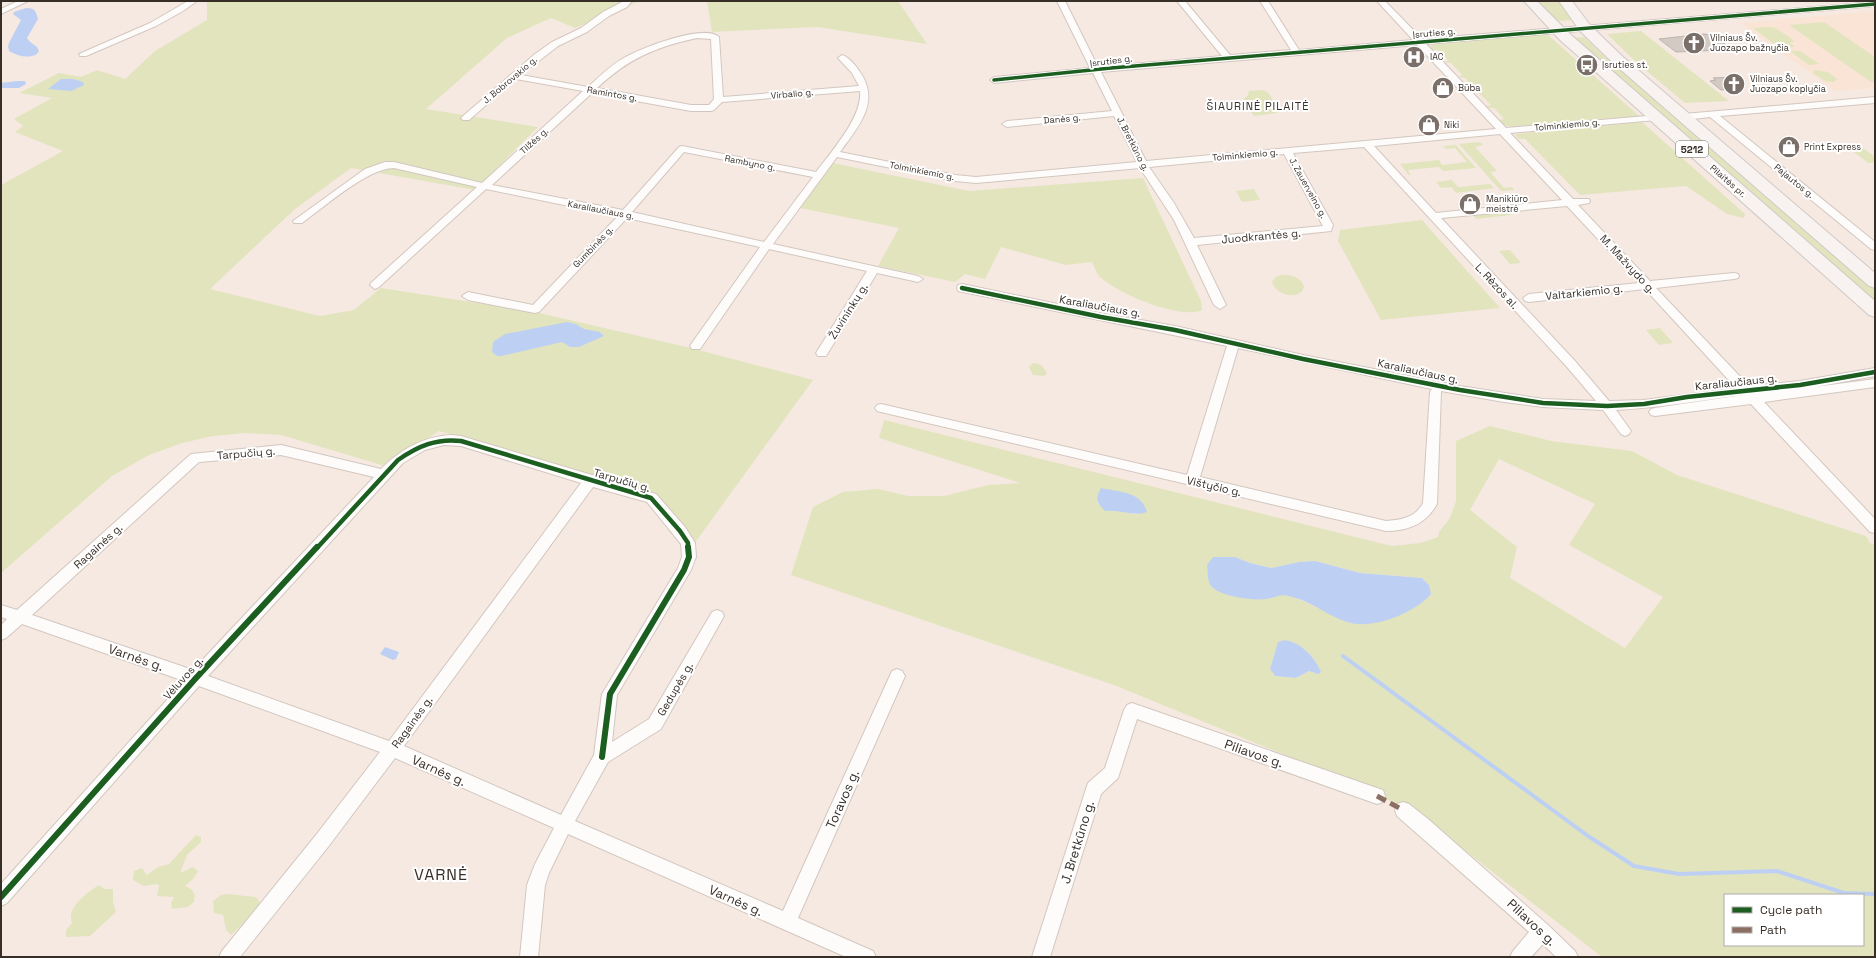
<svg xmlns="http://www.w3.org/2000/svg" width="1876" height="958" font-family="'Space Grotesk',sans-serif">
	<style>
		.built { fill: #fae4d5 }
		.green { fill: #e2e4be; fill-rule: evenodd }
		.water { fill: #bdd0f3 }
		.lines { fill: none; stroke-linecap: round; stroke-linejoin: round }
		.stream { stroke: #bdd0f3; stroke-width: 4 }
		.building { fill: #d3cac3; stroke: #beb4ad }
		.minor-casing { stroke: #d2c7c0; stroke-width: 2 }
		.primary-casing { stroke: #d0c9c6; stroke-width: 2 }
		.minor { fill: #fefcfa; fill-rule: evenodd }
		.primary { fill: #f8f2f0; fill-rule: evenodd }
		.quiet { stroke: #8d6e63; stroke-width: 5; stroke-dasharray: 10 5; stroke-linecap: butt }
		.cycleway-far2-casing { stroke: #fff; stroke-width: 5 }
		.cycleway-far1-casing { stroke: #fff; stroke-width: 7 }
		.cycleway-casing { stroke: #fff; stroke-width: 8 }
		.cycleway-far2 { stroke: #1b5e20; stroke-width: 3.5 }
		.cycleway-far1 { stroke: #1b5e20; stroke-width: 4.5 }
		.cycleway { stroke: #1b5e20; stroke-width: 6 }
		.labels { text-anchor: middle; stroke-width: 4; stroke-linejoin: round; paint-order: stroke }
		.far-street-label { font-size: 9px; fill: #372e28; stroke: #fff }
		.far-poi-label { font-size: 9px; fill: #372e28; stroke: #fff; text-anchor: start }
		.shield { fill: #fff; stroke: #736d68; stroke-width: 1 }
		.shield-label { font-size: 10px; font-weight: bold; fill: #372e28 }
		.far-quarter-label { font-size: 11px; letter-spacing: 1px; fill: #372e28; stroke: #fff }
		.street-label { font-size: 11px; fill: #372e28; stroke: #fff }
		.near-street-label { font-size: 13px; fill: #372e28; stroke: #fff }
		.near-quarter-label { font-size: 16px; letter-spacing: 1px; fill: #372e28; stroke: #fff }
	</style>
	<rect width="100%" height="100%" fill="#f6e9e1"/>
	<path class="built" d="M 1875,11 L 1875,88 L 1835,91 L 1740,23 Z"/>
	<path class="green" d="M 207,1 L 646,1 L 635,3 L 575,28 L 551,18 L 507,38 L 426,109 L 538,127 L 475,190 L 351,168 L 295,209 L 210,289 L 320,316 L 354,310 L 381,288 L 535,312 L 691,348 L 813,380 L 694,544 L 653,494 L 439,431 L 385,466 L 281,435 L 246,433 L 213,436 L 182,443 L 149,455 L 112,476 L 1,573 L 1,185 L 63,151 L 15,132 L 23,126 L 14,119 L 52,98 L 19,93 L 59,73 L 81,77 L 97,70 L 125,79 L 155,51 L 207,20 Z
		M 707,1 L 898,1 L 927,44 L 817,27 L 712,32 Z
		M 1538,1 L 1560,1 L 1573,20 L 1557,21 Z
		M 1824,22 L 1875,57 L 1875,82 L 1871,82 L 1789,25 Z
		M 1768,27 L 1775,28 L 1792,39 L 1794,42 L 1789,43 L 1796,47 L 1791,47 L 1787,44 L 1773,43 L 1754,29 L 1755,28 Z
		M 1641,31 L 1729,101 L 1685,103 L 1636,62 L 1607,34 Z
		M 1547,34 L 1639,116 L 1513,127 L 1504,125 L 1499,120 L 1504,119 L 1494,108 L 1487,108 L 1487,106 L 1491,105 L 1479,93 L 1472,92 L 1476,90 L 1465,78 L 1458,77 L 1462,75 L 1451,63 L 1444,62 L 1448,60 L 1438,50 L 1433,50 L 1431,48 L 1431,45 L 1434,44 Z
		M 1584,37 L 1612,64 L 1657,99 L 1875,288 L 1875,300 L 1829,264 L 1571,38 Z
		M 1790,51 L 1800,51 L 1819,64 L 1809,65 Z
		M 1815,70 L 1828,72 L 1837,79 L 1834,82 L 1825,81 L 1813,73 Z
		M 1263,90 L 1268,92 L 1279,110 L 1277,113 L 1254,116 L 1242,101 L 1248,95 L 1249,91 Z
		M 1642,122 L 1745,214 L 1744,218 L 1727,214 L 1686,186 L 1580,195 L 1525,139 L 1518,139 L 1515,134 Z
		M 1480,142 L 1483,145 L 1475,147 L 1497,171 L 1490,172 L 1504,188 L 1512,187 L 1514,190 L 1501,191 L 1459,144 Z
		M 1456,145 L 1476,168 L 1443,171 L 1439,167 L 1408,170 L 1411,175 L 1409,175 L 1400,164 L 1439,160 L 1442,165 L 1467,162 L 1455,148 L 1446,149 L 1443,146 Z
		M 1863,148 L 1875,157 L 1875,162 L 1868,163 L 1850,149 Z
		M 833,163 L 969,191 L 1143,178 L 1201,301 L 1202,310 C 1179,320 1116,293 1099,276 C 1096,272 1094,266 1092,262 L 1066,265 L 1001,247 L 985,279 L 965,274 L 955,282 L 878,266 L 899,228 L 800,208 Z
		M 1452,180 L 1458,187 L 1490,184 L 1494,188 L 1456,193 L 1451,187 L 1441,188 L 1436,182 Z
		M 1254,189 L 1260,200 L 1242,202 L 1236,191 Z
		M 1509,211 L 1511,215 L 1476,219 L 1473,215 Z
		M 1422,220 L 1500,308 L 1381,320 L 1338,241 L 1340,230 Z
		M 1510,250 L 1521,263 L 1510,264 L 1499,251 Z
		M 1281,275 C 1290,274 1300,277 1304,286 C 1302,302 1274,295 1272,282 L 1276,277 Z
		M 1660,328 L 1673,343 L 1659,345 L 1646,330 Z
		M 1033,363 C 1041,364 1044,366 1047,374 L 1044,376 L 1033,375 L 1029,367 Z
		M 884,420 L 1392,546 L 1420,543 L 1438,537 L 1439,532 L 1450,518 L 1456,501 L 1456,441 L 1490,426 L 1551,441 L 1632,451 L 1677,475 L 1866,536 L 1870,543 L 1875,545 L 1875,957 L 1602,957 L 1432,825 L 1373,791 L 1114,685 L 791,575 L 813,507 L 843,492 L 878,489 L 908,496 L 944,496 L 988,485 L 1020,483 L 879,438 ZM 1499,459 L 1595,504 L 1569,545 L 1663,597 L 1625,648 L 1510,578 L 1517,547 L 1470,510 ZM 1098,494 L 1139,515 L 1114,510 L 1097,503 ZM 1235,557 L 1250,563 L 1271,568 L 1299,562 L 1315,561 L 1360,573 L 1422,578 L 1429,585 L 1351,623 L 1294,597 L 1280,594 L 1265,599 ZM 1285,640 C 1301,643 1318,657 1318,674 L 1309,671 L 1296,678 L 1275,676 L 1270,669 L 1276,648 ZM 1725,895 L 1863,895 L 1863,945 L 1725,945 Z
		M 196,835 L 201,837 L 201,842 L 187,855 L 180,873 L 193,867 L 198,871 L 194,878 L 185,886 L 191,889 L 195,895 L 194,902 L 188,907 L 172,909 L 171,903 L 174,897 L 157,896 L 159,886 L 157,884 L 144,886 L 133,880 L 134,871 L 142,868 L 147,875 L 158,867 L 169,864 Z
		M 99,885 L 104,889 L 113,889 L 113,902 L 116,912 L 90,936 L 66,937 L 66,930 L 72,923 C 66,907 87,893 99,885 Z
		M 228,894 L 256,897 L 260,903 L 259,908 L 231,935 L 226,930 L 223,915 L 214,913 L 213,901 L 221,895 Z"/>
	<path class="water" d="M 26,8 C 35,8 36,11 38,19 L 27,38 C 30,44 37,44 39,51 L 37,54 C 28,59 18,56 9,51 L 8,46 L 10,41 L 21,20 L 13,14 L 14,12 Z
		M 61,79 L 73,79 L 83,82 L 84,85 L 71,91 L 48,89 Z
		M 17,81 L 25,81 L 26,84 L 19,88 L 1,88 L 1,83 Z
		M 567,322 L 576,324 L 584,329 L 600,332 L 604,336 L 579,347 L 570,347 L 562,342 L 501,356 L 497,356 L 492,352 L 493,342 L 505,334 Z
		M 1101,488 C 1119,492 1141,491 1147,512 C 1134,517 1119,509 1105,511 C 1096,502 1095,499 1101,488 Z
		M 1213,557 L 1235,557 L 1250,563 L 1271,568 L 1299,562 L 1315,561 L 1360,573 L 1422,578 L 1429,585 L 1431,594 C 1416,612 1375,629 1351,623 C 1330,618 1313,602 1292,597 C 1280,593 1278,597 1266,599 C 1253,601 1219,596 1211,586 C 1207,581 1208,571 1207,565 Z
		M 1285,640 C 1302,643 1314,656 1321,672 L 1318,674 L 1309,671 L 1296,678 L 1275,676 L 1270,669 L 1278,642 Z
		M 385,647 L 399,652 L 396,659 L 393,660 L 380,654 Z"/>
	<g class="lines">
		<path class="stream" d="M 1343,656 L 1588,836 L 1634,866 L 1679,874 L 1777,871 L 1844,893 L 1875,894"/>
	</g>
	<path class="building" d="M 1704,34 L 1713,35 L 1730,48 L 1723,48 L 1725,50 L 1676,52 L 1659,39 Z
		M 1734,77 L 1744,85 L 1738,85 L 1742,88 L 1721,90 L 1710,81 L 1716,80 L 1713,78 Z"/>
	<g class="lines">
		<g class="minor-casing">
			<path id="minor" d="M 18,1 L 28,1 L 1,14 L 1,9 Z
				M 188,1 L 197,1 L 183,11 L 156,26 L 86,56 L 80,56 L 79,54 L 150,23 Z
				M 624,1 L 632,1 L 627,7 L 609,16 L 587,32 L 558,46 L 521,75 L 588,87 C 599,77 609,67 622,59 C 638,49 704,23 719,37 L 723,97 L 859,86 L 852,73 L 838,58 L 842,55 C 849,57 856,66 860,72 C 881,102 858,127 840,152 L 955,175 L 976,177 L 1137,162 L 1114,116 L 1007,127 L 1002,124 L 1007,121 L 1112,111 L 1093,73 L 994,83 L 990,80 L 994,77 L 1090,68 L 1057,1 L 1065,1 L 1098,67 L 1222,56 L 1177,1 L 1185,1 L 1230,55 L 1291,50 L 1260,1 L 1268,1 L 1299,50 L 1413,40 L 1377,1 L 1385,1 L 1422,39 L 1875,2 L 1875,6 L 1426,44 L 1506,128 L 1659,115 L 1661,117 L 1656,120 L 1510,133 L 1573,199 L 1589,199 L 1590,201 L 1589,203 L 1578,205 L 1650,281 L 1734,273 L 1738,274 L 1739,276 L 1738,278 L 1734,279 L 1656,288 L 1749,386 L 1800,381 L 1875,368 L 1875,376 L 1815,387 L 1875,379 L 1875,387 L 1764,402 L 1875,519 L 1875,533 L 1870,532 L 1751,404 L 1655,416 L 1651,415 L 1649,412 L 1651,409 L 1655,408 L 1743,395 C 1701,400 1658,408 1616,410 L 1631,431 L 1629,434 L 1625,436 L 1621,434 L 1603,410 L 1543,407 L 1504,402 L 1441,391 L 1437,504 C 1426,524 1408,531 1386,531 L 881,412 L 877,411 L 875,408 L 877,405 L 881,404 L 1187,475 L 1227,346 L 958,291 L 957,288 L 958,285 L 962,284 L 1101,313 L 1175,326 L 1303,355 L 1460,386 L 1543,399 L 1596,401 L 1567,367 L 1364,147 L 1293,153 L 1333,225 L 1331,231 L 1197,245 L 1226,305 L 1220,309 L 1214,305 L 1174,220 L 1140,168 L 976,183 L 955,181 L 837,157 L 773,244 L 918,276 L 923,279 L 918,282 L 877,273 L 826,356 L 818,356 L 816,353 L 867,271 L 769,249 L 700,349 L 692,349 L 690,346 L 692,343 L 760,247 L 627,218 L 539,312 L 535,313 L 468,300 L 462,296 L 468,292 L 533,305 L 618,216 L 486,189 L 379,287 L 375,289 L 370,285 L 371,283 L 477,187 L 394,168 C 368,168 324,207 302,223 L 294,223 L 293,221 L 365,169 L 385,162 L 394,162 L 482,183 L 583,91 L 516,79 L 469,120 L 463,120 L 461,118 L 463,116 L 535,54 L 552,42 L 581,28 L 603,12 ZM 697,38 L 711,39 L 714,99 L 709,105 L 691,105 L 597,88 C 628,59 655,47 697,38 ZM 1417,45 L 1496,129 L 1146,161 L 1101,72 ZM 860,91 C 863,116 831,152 816,172 L 682,146 L 679,147 L 623,210 L 492,185 L 592,93 L 691,111 L 711,111 L 714,110 L 722,102 ZM 1500,134 L 1562,200 L 1436,213 L 1374,146 ZM 684,152 L 813,177 L 764,242 L 632,212 ZM 1284,154 L 1323,226 L 1194,238 L 1174,203 L 1149,167 ZM 1567,206 L 1639,283 L 1529,294 L 1523,298 L 1525,301 L 1529,302 L 1645,289 L 1736,388 L 1644,400 L 1609,401 L 1575,361 L 1441,218 ZM 1238,348 L 1432,389 L 1430,392 L 1423,503 C 1415,518 1401,520 1386,521 L 1200,477 Z
				M 1875,97 L 1875,103 L 1720,116 L 1875,242 L 1875,250 L 1871,249 L 1710,117 L 1684,120 L 1679,117 L 1684,114 Z
				M 452,435 L 461,436 L 656,494 L 685,527 L 695,543 L 696,557 L 691,570 L 617,695 L 612,742 L 649,719 L 712,612 L 717,610 L 722,612 L 724,616 L 661,729 L 608,762 L 575,821 L 783,911 L 892,671 L 897,669 L 902,671 L 905,676 L 798,918 L 873,951 L 876,957 L 846,957 L 568,834 L 549,873 L 545,885 L 538,957 L 520,957 L 527,885 L 535,864 L 554,828 L 395,758 L 328,847 L 240,957 L 219,957 L 222,951 L 316,835 L 380,752 L 199,686 L 7,903 L 1,906 L 1,884 L 184,681 L 22,624 L 6,638 L 1,640 L 1,625 L 7,619 L 1,617 L 1,605 L 17,610 L 191,454 L 281,445 L 381,469 C 401,449 424,436 452,435 ZM 444,445 L 461,446 L 581,483 L 389,741 L 208,676 L 403,463 L 425,450 ZM 281,455 L 374,477 L 193,670 L 32,615 L 199,462 ZM 593,487 L 647,502 L 681,544 L 682,557 L 678,568 L 605,689 L 602,694 L 594,755 L 561,815 L 404,746 Z
				M 1132,703 L 1377,788 L 1383,790 L 1385,796 L 1383,802 L 1377,804 L 1137,719 L 1118,778 L 1101,794 L 1050,957 L 1032,957 L 1086,789 L 1088,783 L 1105,768 L 1124,710 L 1127,705 Z
				M 1403,802 L 1409,804 L 1428,819 L 1548,925 L 1575,951 L 1578,957 L 1556,957 L 1543,944 L 1531,957 L 1510,957 L 1513,951 L 1529,932 L 1397,816 L 1395,810 L 1397,804 Z"/>
		</g>
		<g class="primary-casing">
			<path id="primary" d="M 1524,1 L 1537,1 L 1570,34 L 1875,301 L 1875,317 L 1869,315 L 1560,40 Z
				M 1559,1 L 1572,1 L 1590,25 L 1623,57 L 1875,273 L 1875,288 L 1869,286 L 1613,63 L 1580,31 Z"/>
		</g>
		<use href="#minor" class="minor"/>
		<use href="#primary" class="primary"/>
		<path class="quiet" d="M 1377,796 L 1403,810"/>
		<g class="cycleway-far2-casing">
			<path id="cycleway-far2" d="M 994,80 L 1111,68 L 1875,4"/>
		</g>
		<g class="cycleway-far1-casing">
			<path id="cycleway-far1" d="M 962,288 L 1101,317 L 1175,330 L 1303,359 L 1460,390 L 1543,403 L 1607,406 L 1644,404 L 1687,397 L 1800,385 L 1875,372
				M 317,548 L 398,460 C 418,446 437,438 461,441 L 651,498 L 680,531 L 688,543 L 688,548"/>
		</g>
		<g class="cycleway-casing">
			<path id="cycleway" d="M 602,757 L 610,694 L 684,570 L 689,557 L 688,547
				M 1,897 L 196,678 L 317,547"/>
		</g>
		<use href="#cycleway-far2" class="cycleway-far2"/>
		<use href="#cycleway-far1" class="cycleway-far1"/>
		<use href="#cycleway" class="cycleway"/>
	</g>
	<defs>
		<g id="church-disc" transform="scale(1.15)"><circle r="9.5" fill="#7a6f69" stroke="#fff"/><path d="M-1.2-6h2.4v3.5h3.3v2.4h-3.3V6h-2.4V-.1h-3.3v-2.4h3.3Z" fill="#fff"/></g>
		<g id="hospital-disc" transform="scale(1.15)"><circle r="9.5" fill="#7a6f69" stroke="#fff"/><path d="M-5-5h3v3.5h4V-5h3V5h-3V1.5h-4V5h-3Z" fill="#fff"/></g>
		<g id="bus-disc" transform="scale(1.15)"><circle r="9.5" fill="#7a6f69" stroke="#fff"/><path d="M-5-6H5V4H4V6H2V4H-2V6H-4V4H-5ZM-3.5-4V0h7V-4ZM-3.5 1.2v1.5H-2V1.2ZM2 1.2v1.5H3.5V1.2Z" fill="#fff"/></g>
		<g id="shop-disc" transform="scale(1.15)"><circle r="9.5" fill="#7a6f69" stroke="#fff"/><path d="M-5-2.5h2.3a2.7 3.5 0 0 1 5.4 0H5L5.5 6h-11ZM-1.5-2.5h3a1.5 2.3 0 0 0-3 0Z" fill="#fff"/></g>
	</defs>
	<g fill-rule="evenodd">
		<use href="#church-disc" x="1694" y="43"/>
		<use href="#hospital-disc" x="1414" y="57"/>
		<use href="#bus-disc" x="1587" y="65"/>
		<use href="#church-disc" x="1734" y="84"/>
		<use href="#shop-disc" x="1443" y="88"/>
		<use href="#shop-disc" x="1429" y="125"/>
		<use href="#shop-disc" x="1789" y="147"/>
		<use href="#shop-disc" x="1470" y="204"/>
	</g>
	<g class="labels">
		<g class="far-street-label">
			<text transform="translate(1434 33) rotate(-5)" y="3">Įsruties g.</text>
			<text transform="translate(1111 61) rotate(-7)" y="3">Įsruties g.</text>
			<text transform="translate(510 80) rotate(-40)" y="3">J. Bobrovskio g.</text>
			<text transform="translate(612 94) rotate(10)" y="3">Ramintos g.</text>
			<text transform="translate(792 94) rotate(-5)" y="3">Virbalio g.</text>
			<text transform="translate(1062 119) rotate(-5)" y="3">Danės g.</text>
			<text transform="translate(1567 125) rotate(-5)" y="3">Tolminkiemio g.</text>
			<text transform="translate(534 141) rotate(-42)" y="3">Tilžės g.</text>
			<text transform="translate(1133 144) rotate(63)" y="3">J. Bretkūno g.</text>
			<text transform="translate(1245 155) rotate(-5)" y="3">Tolminkiemio g.</text>
			<text transform="translate(750 163) rotate(11)" y="3">Rambyno g.</text>
			<text transform="translate(922 171) rotate(11)" y="3">Tolminkiemio g.</text>
			<text transform="translate(1728 181) rotate(41)" y="3">Pilaitės pr.</text>
			<text transform="translate(1794 181) rotate(39)" y="3">Pajautos g.</text>
			<text transform="translate(1308 188) rotate(61)" y="3">J. Zauerveino g.</text>
			<text transform="translate(601 210) rotate(11)" y="3">Karaliaučiaus g.</text>
			<text transform="translate(593 247) rotate(-46)" y="3">Gumbinės g.</text>
		</g>
		<g class="far-poi-label">
			<text x="1710" y="41">Vilniaus Šv.<tspan x="1710" dy="10">Juozapo bažnyčia</tspan></text>
			<text x="1430" y="60">IAC</text>
			<text x="1602" y="68">Įsruties st.</text>
			<text x="1750" y="82">Vilniaus Šv.<tspan x="1750" dy="10">Juozapo koplyčia</tspan></text>
			<text x="1458" y="91">Būba</text>
			<text x="1444" y="128">Niki</text>
			<text x="1804" y="150">Print Express</text>
			<text x="1486" y="202">Manikiūro<tspan x="1486" dy="10">meistrė</tspan></text>
		</g>
		<rect class="shield" x="1676" y="141" width="32" height="16" rx="3"/>
		<g class="shield-label">
			<text x="1692" y="153">5212</text>
		</g>
		<g class="far-quarter-label">
			<text x="1258" y="110">ŠIAURINĖ PILAITĖ</text>
		</g>
		<g class="street-label">
			<text transform="translate(1261 236) rotate(-5)" y="4">Juodkrantės g.</text>
			<text transform="translate(1628 264) rotate(47)" y="4">M. Mažvydo g.</text>
			<text transform="translate(1497 286) rotate(47)" y="4">L. Rėzos al.</text>
			<text transform="translate(1584 292) rotate(-6)" y="4">Valtarkiemio g.</text>
			<text transform="translate(1100 306) rotate(10)" y="4">Karaliaučiaus g.</text>
			<text transform="translate(848 311) rotate(-58)" y="4">Žuvininkų g.</text>
			<text transform="translate(1418 371) rotate(12)" y="4">Karaliaučiaus g.</text>
			<text transform="translate(1736 382) rotate(-6)" y="4">Karaliaučiaus g.</text>
			<text transform="translate(246 453) rotate(-5)" y="4">Tarpučių g.</text>
			<text transform="translate(622 480) rotate(16)" y="4">Tarpučių g.</text>
			<text transform="translate(1214 486) rotate(13)" y="4">Vištyčio g.</text>
			<text transform="translate(98 546) rotate(-42)" y="4">Ragainės g.</text>
			<text transform="translate(183 678) rotate(-48)" y="4">Vėluvos g.</text>
			<text transform="translate(675 689) rotate(-60)" y="4">Gedupės g.</text>
			<text transform="translate(412 722) rotate(-54)" y="4">Ragainės g.</text>
		</g>
		<g class="near-street-label">
			<text transform="translate(136 657) rotate(19)" y="5">Varnės g.</text>
			<text transform="translate(1254 753) rotate(19)" y="5">Piliavos g.</text>
			<text transform="translate(439 770) rotate(24)" y="5">Varnės g.</text>
			<text transform="translate(842 799) rotate(-66)" y="5">Toravos g.</text>
			<text transform="translate(1077 842) rotate(-73)" y="5">J. Bretkūno g.</text>
			<text transform="translate(736 900) rotate(24)" y="5">Varnės g.</text>
			<text transform="translate(1532 922) rotate(43)" y="5">Piliavos g.</text>
		</g>
		<g class="near-quarter-label">
			<text x="441" y="880">VARNĖ</text>
		</g>
	</g>
	<rect width="1876" height="958" fill="none" stroke="#372e28" stroke-width="4"/>
	<rect x="1724" y="894" width="140" height="52" fill="#ffffff" stroke="#afaba9"/>
	<rect x="1732" y="907" width="20" height="6" fill="#1b5e20" stroke="#afaba9"/>
	<text x="1760" y="914" font-size="12" fill="#372e28">Cycle path</text>
	<rect x="1732" y="927" width="20" height="6" fill="#8d6e63" stroke="#afaba9"/>
	<text x="1760" y="934" font-size="12" fill="#372e28">Path</text>
</svg>
